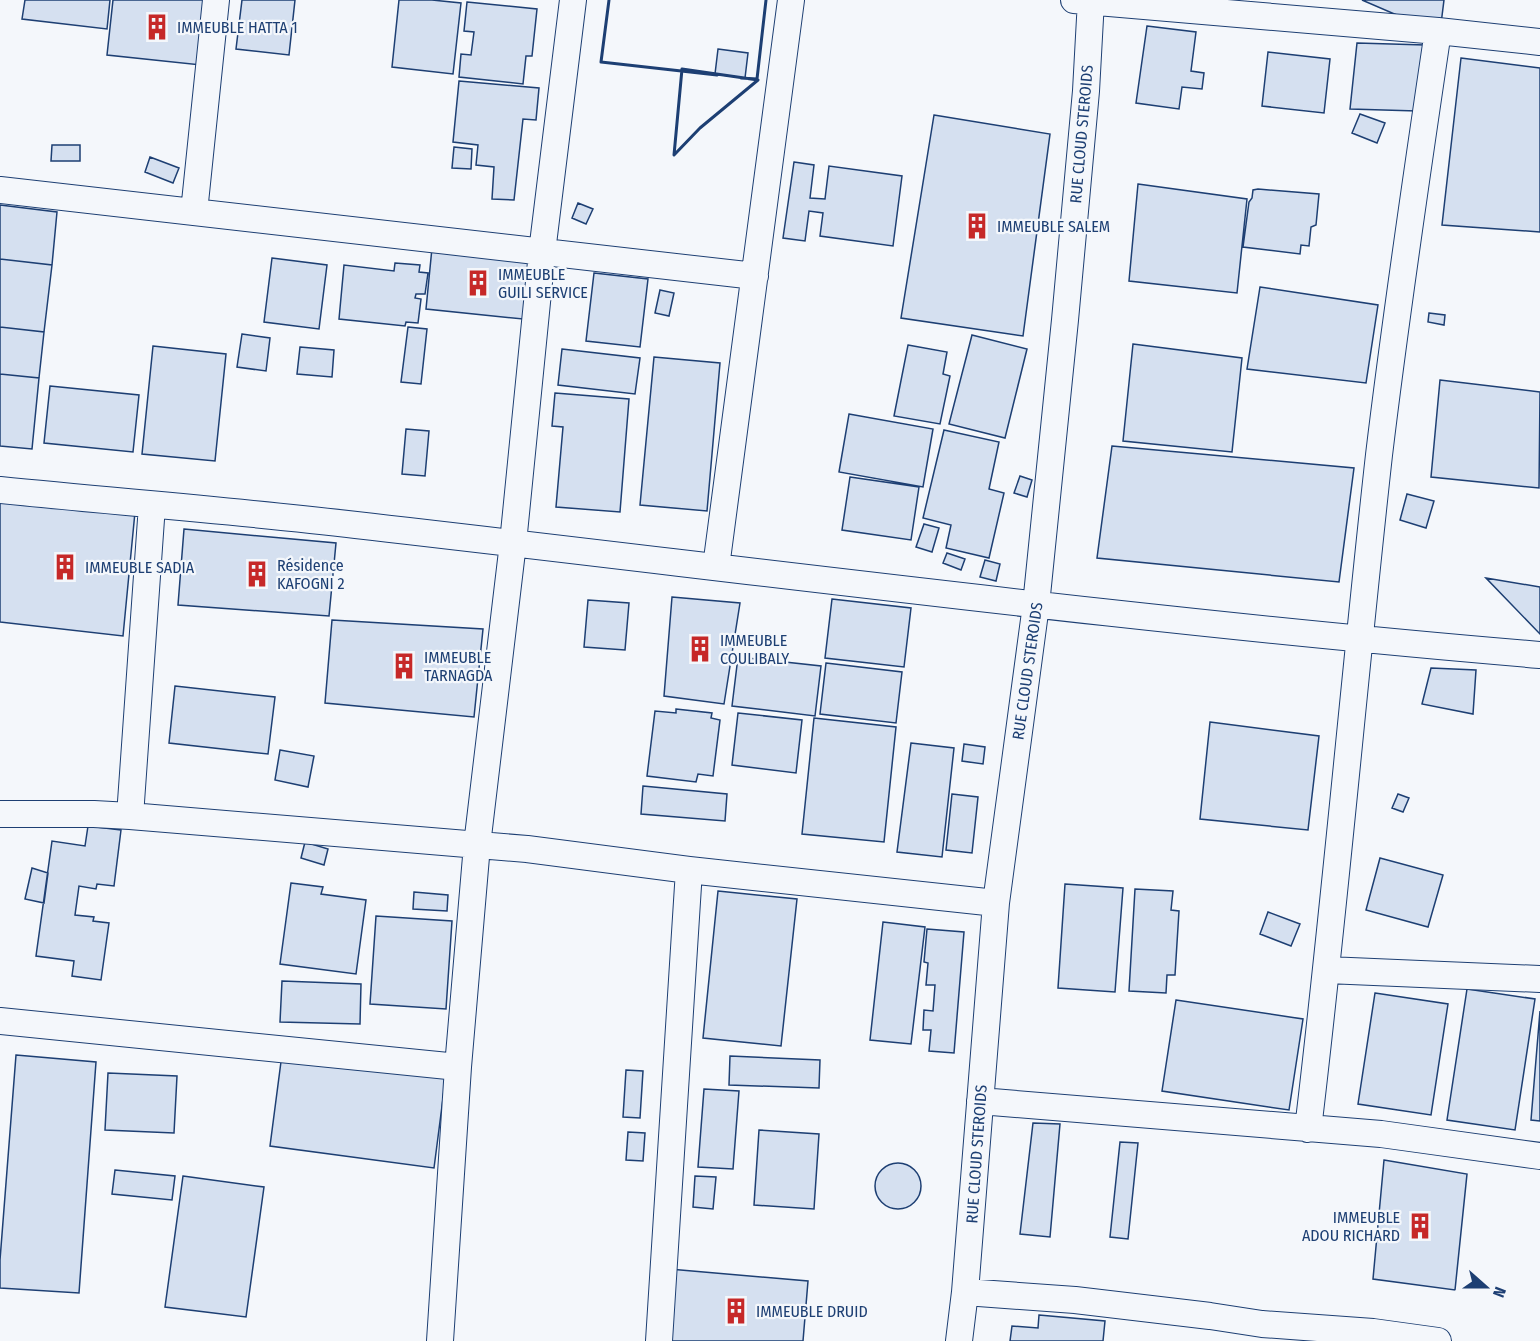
<svg xmlns="http://www.w3.org/2000/svg" width="1540" height="1341" font-family="'Fira Sans Condensed',sans-serif">
	<style>
		.building { fill: #d5e0f0; stroke: #1d3f73; stroke-width: 1.5 }
		.lines { fill: none; stroke-linecap: round; stroke-linejoin: round }
		.minor-casing { stroke: #1d3f73; stroke-width: 28 }
		.minor { stroke: #f4f7fb; stroke-width: 26 }
		.wall { stroke: #1d3f73; stroke-width: 3 }
		.labels { text-anchor: middle; stroke-width: 4.5; stroke-linejoin: round; paint-order: stroke }
		.poi-label { font-size: 16px; fill: #1d3f73; stroke: #f4f7fb; text-anchor: start }
		.street-label { font-size: 16px; fill: #1d3f73; stroke: #f4f7fb }
	</style>
	<rect width="100%" height="100%" fill="#f4f7fb"/>
	<path class="building" d="M 25,0 L 110,0 L 107,29 L 22,19 Z
		M 113,0 L 208,0 L 201,65 L 107,55 Z
		M 242,0 L 295,0 L 289,55 L 236,49 Z
		M 399,0 L 432,0 L 461,3 L 453,74 L 392,67 Z
		M 1362,0 L 1444,0 L 1441,24 L 1406,19 Z
		M 467,2 L 537,9 L 532,56 L 526,56 L 523,84 L 459,77 L 461,54 L 471,55 L 474,32 L 464,31 Z
		M 1147,26 L 1196,32 L 1191,71 L 1204,73 L 1202,89 L 1182,87 L 1179,109 L 1136,103 Z
		M 1357,43 L 1425,45 L 1417,111 L 1350,109 Z
		M 718,49 L 748,53 L 745,78 L 715,74 Z
		M 1268,52 L 1330,59 L 1324,113 L 1262,106 Z
		M 1461,58 L 1540,68 L 1540,232 L 1442,225 Z
		M 459,81 L 539,88 L 536,120 L 523,119 L 514,200 L 492,199 L 494,167 L 476,165 L 478,145 L 453,142 Z
		M 1360,114 L 1385,123 L 1377,143 L 1352,133 Z
		M 934,115 L 1050,134 L 1023,336 L 901,318 Z
		M 52,145 L 80,145 L 80,161 L 51,161 Z
		M 454,147 L 472,149 L 471,169 L 452,168 Z
		M 150,157 L 179,168 L 173,183 L 145,172 Z
		M 794,162 L 814,165 L 810,198 L 825,199 L 829,166 L 902,176 L 893,246 L 820,236 L 823,213 L 809,211 L 805,241 L 783,238 Z
		M 1138,184 L 1247,199 L 1237,293 L 1129,281 Z
		M 1258,189 L 1319,194 L 1316,225 L 1311,227 L 1309,246 L 1301,245 L 1300,254 L 1243,247 L 1249,202 L 1252,198 L 1253,190 Z
		M 578,203 L 593,209 L 586,224 L 572,218 Z
		M 0,205 L 57,212 L 52,265 L 0,259 Z
		M 432,248 L 529,258 L 523,319 L 426,309 Z
		M 272,258 L 327,265 L 319,329 L 264,322 Z
		M 0,259 L 52,265 L 44,332 L 0,327 Z
		M 395,263 L 420,265 L 419,272 L 428,273 L 425,294 L 416,294 L 415,298 L 421,299 L 418,323 L 406,322 L 405,326 L 339,319 L 344,265 L 394,271 Z
		M 594,273 L 648,279 L 640,347 L 586,341 Z
		M 1260,287 L 1378,305 L 1366,383 L 1247,369 Z
		M 660,290 L 674,293 L 669,316 L 655,313 Z
		M 1429,313 L 1445,315 L 1444,325 L 1428,322 Z
		M 0,327 L 44,332 L 39,378 L 0,374 Z
		M 408,327 L 427,329 L 421,384 L 401,382 Z
		M 242,334 L 270,338 L 266,371 L 237,367 Z
		M 972,335 L 1027,349 L 1005,438 L 949,424 Z
		M 1133,344 L 1242,358 L 1232,452 L 1123,441 Z
		M 908,345 L 947,352 L 943,374 L 950,376 L 940,424 L 894,416 Z
		M 153,346 L 226,354 L 215,461 L 142,454 Z
		M 300,347 L 334,350 L 332,377 L 297,374 Z
		M 562,349 L 640,358 L 635,394 L 558,385 Z
		M 654,357 L 720,363 L 707,511 L 640,505 Z
		M 0,374 L 39,378 L 32,449 L 0,446 Z
		M 1440,380 L 1540,392 L 1539,488 L 1431,477 Z
		M 50,386 L 139,395 L 133,452 L 44,443 Z
		M 555,393 L 629,399 L 620,512 L 556,507 L 563,427 L 552,426 Z
		M 849,414 L 933,429 L 923,487 L 839,472 Z
		M 406,429 L 429,431 L 425,476 L 402,474 Z
		M 944,430 L 999,442 L 989,489 L 1004,493 L 989,558 L 946,548 L 951,525 L 923,518 Z
		M 1112,446 L 1354,468 L 1339,582 L 1097,558 Z
		M 1020,476 L 1032,480 L 1027,497 L 1014,493 Z
		M 850,477 L 919,487 L 911,540 L 842,530 Z
		M 1407,494 L 1434,501 L 1426,528 L 1400,520 Z
		M 0,500 L 135,512 L 123,636 L 0,622 Z
		M 924,524 L 939,528 L 932,552 L 916,547 Z
		M 184,529 L 336,543 L 329,616 L 178,605 Z
		M 947,553 L 965,559 L 961,570 L 943,563 Z
		M 985,560 L 1000,564 L 996,581 L 980,577 Z
		M 1486,578 L 1540,587 L 1540,634 Z
		M 672,597 L 740,603 L 724,704 L 664,696 Z
		M 832,599 L 911,608 L 904,667 L 825,658 Z
		M 588,600 L 629,603 L 625,650 L 584,647 Z
		M 332,620 L 483,629 L 474,717 L 325,703 Z
		M 738,657 L 821,666 L 815,716 L 732,706 Z
		M 826,663 L 902,672 L 896,723 L 820,714 Z
		M 1431,668 L 1476,670 L 1473,714 L 1422,704 Z
		M 175,686 L 275,697 L 268,754 L 169,743 Z
		M 676,709 L 712,713 L 711,718 L 720,720 L 713,776 L 698,774 L 696,782 L 647,776 L 655,711 L 676,713 Z
		M 738,713 L 802,720 L 796,773 L 732,765 Z
		M 814,718 L 896,727 L 884,842 L 802,834 Z
		M 1210,722 L 1319,736 L 1308,830 L 1200,819 Z
		M 911,743 L 954,748 L 942,857 L 897,852 Z
		M 964,744 L 985,747 L 983,764 L 962,761 Z
		M 280,750 L 314,756 L 308,787 L 275,780 Z
		M 643,786 L 727,794 L 725,821 L 641,814 Z
		M 952,794 L 978,797 L 972,853 L 946,850 Z
		M 1398,794 L 1409,798 L 1403,812 L 1392,808 Z
		M 88,826 L 121,830 L 114,886 L 97,884 L 96,889 L 79,886 L 75,915 L 94,917 L 93,921 L 109,923 L 101,980 L 72,976 L 74,961 L 36,956 L 52,841 L 85,846 Z
		M 305,842 L 328,849 L 324,865 L 301,858 Z
		M 1380,858 L 1443,875 L 1428,927 L 1366,910 Z
		M 32,868 L 48,873 L 44,903 L 25,899 Z
		M 291,883 L 323,887 L 321,894 L 366,900 L 356,974 L 280,964 Z
		M 1065,884 L 1123,888 L 1115,992 L 1058,988 Z
		M 1135,889 L 1173,891 L 1171,910 L 1179,911 L 1175,975 L 1167,975 L 1166,993 L 1129,991 Z
		M 718,891 L 797,899 L 781,1046 L 703,1038 Z
		M 414,892 L 448,895 L 447,911 L 413,909 Z
		M 1268,912 L 1300,924 L 1291,946 L 1260,934 Z
		M 376,916 L 452,921 L 446,1009 L 370,1004 Z
		M 883,922 L 925,927 L 911,1044 L 870,1040 Z
		M 927,929 L 964,932 L 954,1053 L 929,1051 L 931,1030 L 923,1030 L 924,1010 L 933,1011 L 935,985 L 926,985 L 928,963 L 924,962 Z
		M 282,981 L 361,984 L 360,1024 L 280,1022 Z
		M 1467,989 L 1535,999 L 1515,1130 L 1447,1120 Z
		M 1375,993 L 1448,1004 L 1431,1115 L 1358,1104 Z
		M 1176,1000 L 1303,1019 L 1289,1110 L 1162,1091 Z
		M 1540,1011 L 1540,1121 L 1531,1120 Z
		M 282,1054 L 446,1075 L 434,1168 L 270,1146 Z
		M 16,1055 L 96,1062 L 79,1293 L 0,1288 L 0,1260 Z
		M 730,1056 L 820,1060 L 819,1088 L 729,1085 Z
		M 626,1070 L 643,1071 L 640,1118 L 623,1117 Z
		M 108,1073 L 177,1076 L 174,1133 L 105,1130 Z
		M 704,1089 L 739,1091 L 733,1169 L 698,1167 Z
		M 1033,1123 L 1060,1124 L 1050,1237 L 1020,1234 Z
		M 759,1130 L 819,1134 L 814,1209 L 754,1205 Z
		M 628,1132 L 645,1133 L 643,1161 L 626,1160 Z
		M 1120,1142 L 1138,1143 L 1128,1239 L 1110,1237 Z
		M 1384,1160 L 1467,1174 L 1455,1290 L 1373,1279 Z
		M875 1186a23 23 0 1 1 46 0a23 23 0 1 1-46 0Z
		M 115,1170 L 175,1176 L 172,1200 L 112,1194 Z
		M 183,1176 L 264,1187 L 246,1317 L 165,1307 Z
		M 695,1176 L 716,1177 L 713,1209 L 693,1207 Z
		M 669,1269 L 808,1281 L 803,1341 L 663,1341 Z
		M 1039,1315 L 1105,1321 L 1103,1341 L 1010,1341 L 1012,1326 L 1038,1328 Z"/>
	<g class="lines">
		<g class="minor-casing">
			<path id="minor" d="M 1074,0 L 1438,31 L 1540,42
				M 0,190 L 755,276
				M 194,212 L 216,0
				M 0,490 C 119,502 238,511 356,525 C 751,570 1144,622 1540,655
				M 716,567 L 791,0
				M 0,814 L 94,814 L 130,816 L 527,849 L 689,870 L 996,903
				M 130,816 L 152,505
				M 1327,970 L 1540,979
				M 0,1021 L 458,1067
				M 980,1101 L 1381,1134 L 1540,1156
				M 1308,1129 C 1335,905 1354,679 1379,455 C 1396,313 1417,172 1438,31
				M 965,1292 L 1075,1300 L 1210,1316 L 1262,1324 L 1373,1332 L 1438,1341
				M 440,1341 L 458,1067 L 477,845 L 513,543 L 542,252 L 573,0
				M 659,1341 L 689,870
				M 959,1341 L 965,1292 L 996,903 L 1036,605 L 1065,320 L 1086,91 L 1091,0"/>
		</g>
		<use href="#minor" class="minor"/>
		<path class="wall" d="M 609,0 L 601,62 L 717,75
			M 682,69 L 758,80 L 700,128 L 674,155 Z
			M 741,78 L 757,79 L 766,0"/>
	</g>
	<defs>
		<g id="building-bare" transform="scale(2.07)"><path d="M-4-6H4V6H1V3H-1V6H-4ZM-2.5-4.3h1.7v1.8h-1.7ZM.8-4.3h1.7v1.8H.8ZM-2.5-1h1.7V.8h-1.7ZM.8-1h1.7V.8H.8Z" fill="#c62828" stroke="#f4f7fb" stroke-width="2.5" paint-order="stroke"/></g>
	</defs>
	<g fill-rule="evenodd">
		<use href="#building-bare" x="157" y="27"/>
		<use href="#building-bare" x="977" y="226"/>
		<use href="#building-bare" x="478" y="283"/>
		<use href="#building-bare" x="65" y="567"/>
		<use href="#building-bare" x="257" y="574"/>
		<use href="#building-bare" x="700" y="649"/>
		<use href="#building-bare" x="404" y="666"/>
		<use href="#building-bare" x="1420" y="1226"/>
		<use href="#building-bare" x="736" y="1311"/>
	</g>
	<g class="labels">
		<g class="poi-label">
			<text x="177" y="33">IMMEUBLE HATTA 1</text>
			<text x="997" y="232">IMMEUBLE SALEM</text>
			<text x="498" y="280">IMMEUBLE<tspan x="498" dy="18">GUILI SERVICE</tspan></text>
			<text x="277" y="571">Résidence<tspan x="277" dy="18">KAFOGNI 2</tspan></text>
			<text x="85" y="573">IMMEUBLE SADIA</text>
			<text x="720" y="646">IMMEUBLE<tspan x="720" dy="18">COULIBALY</tspan></text>
			<text x="424" y="663">IMMEUBLE<tspan x="424" dy="18">TARNAGDA</tspan></text>
			<text x="1400" y="1223" text-anchor="end">IMMEUBLE<tspan x="1400" dy="18">ADOU RICHARD</tspan></text>
			<text x="756" y="1317">IMMEUBLE DRUID</text>
		</g>
		<g class="street-label">
			<text transform="translate(1081 134) rotate(-85)" y="6">RUE CLOUD STEROIDS</text>
			<text transform="translate(1027 671) rotate(-82)" y="6">RUE CLOUD STEROIDS</text>
			<text transform="translate(976 1154) rotate(-86)" y="6">RUE CLOUD STEROIDS</text>
		</g>
	</g>
	<g transform="translate(1486 1287) rotate(111)" stroke="#f4f7fb" stroke-width="4.5" paint-order="stroke">
	<path d="M0-4.5L10 22L0 15L-10 22Z" fill="#1d3f73"/>
	<text y="-9" font-size="16" font-weight="bold" text-anchor="middle" fill="#1d3f73">N</text>
	</g>
</svg>
